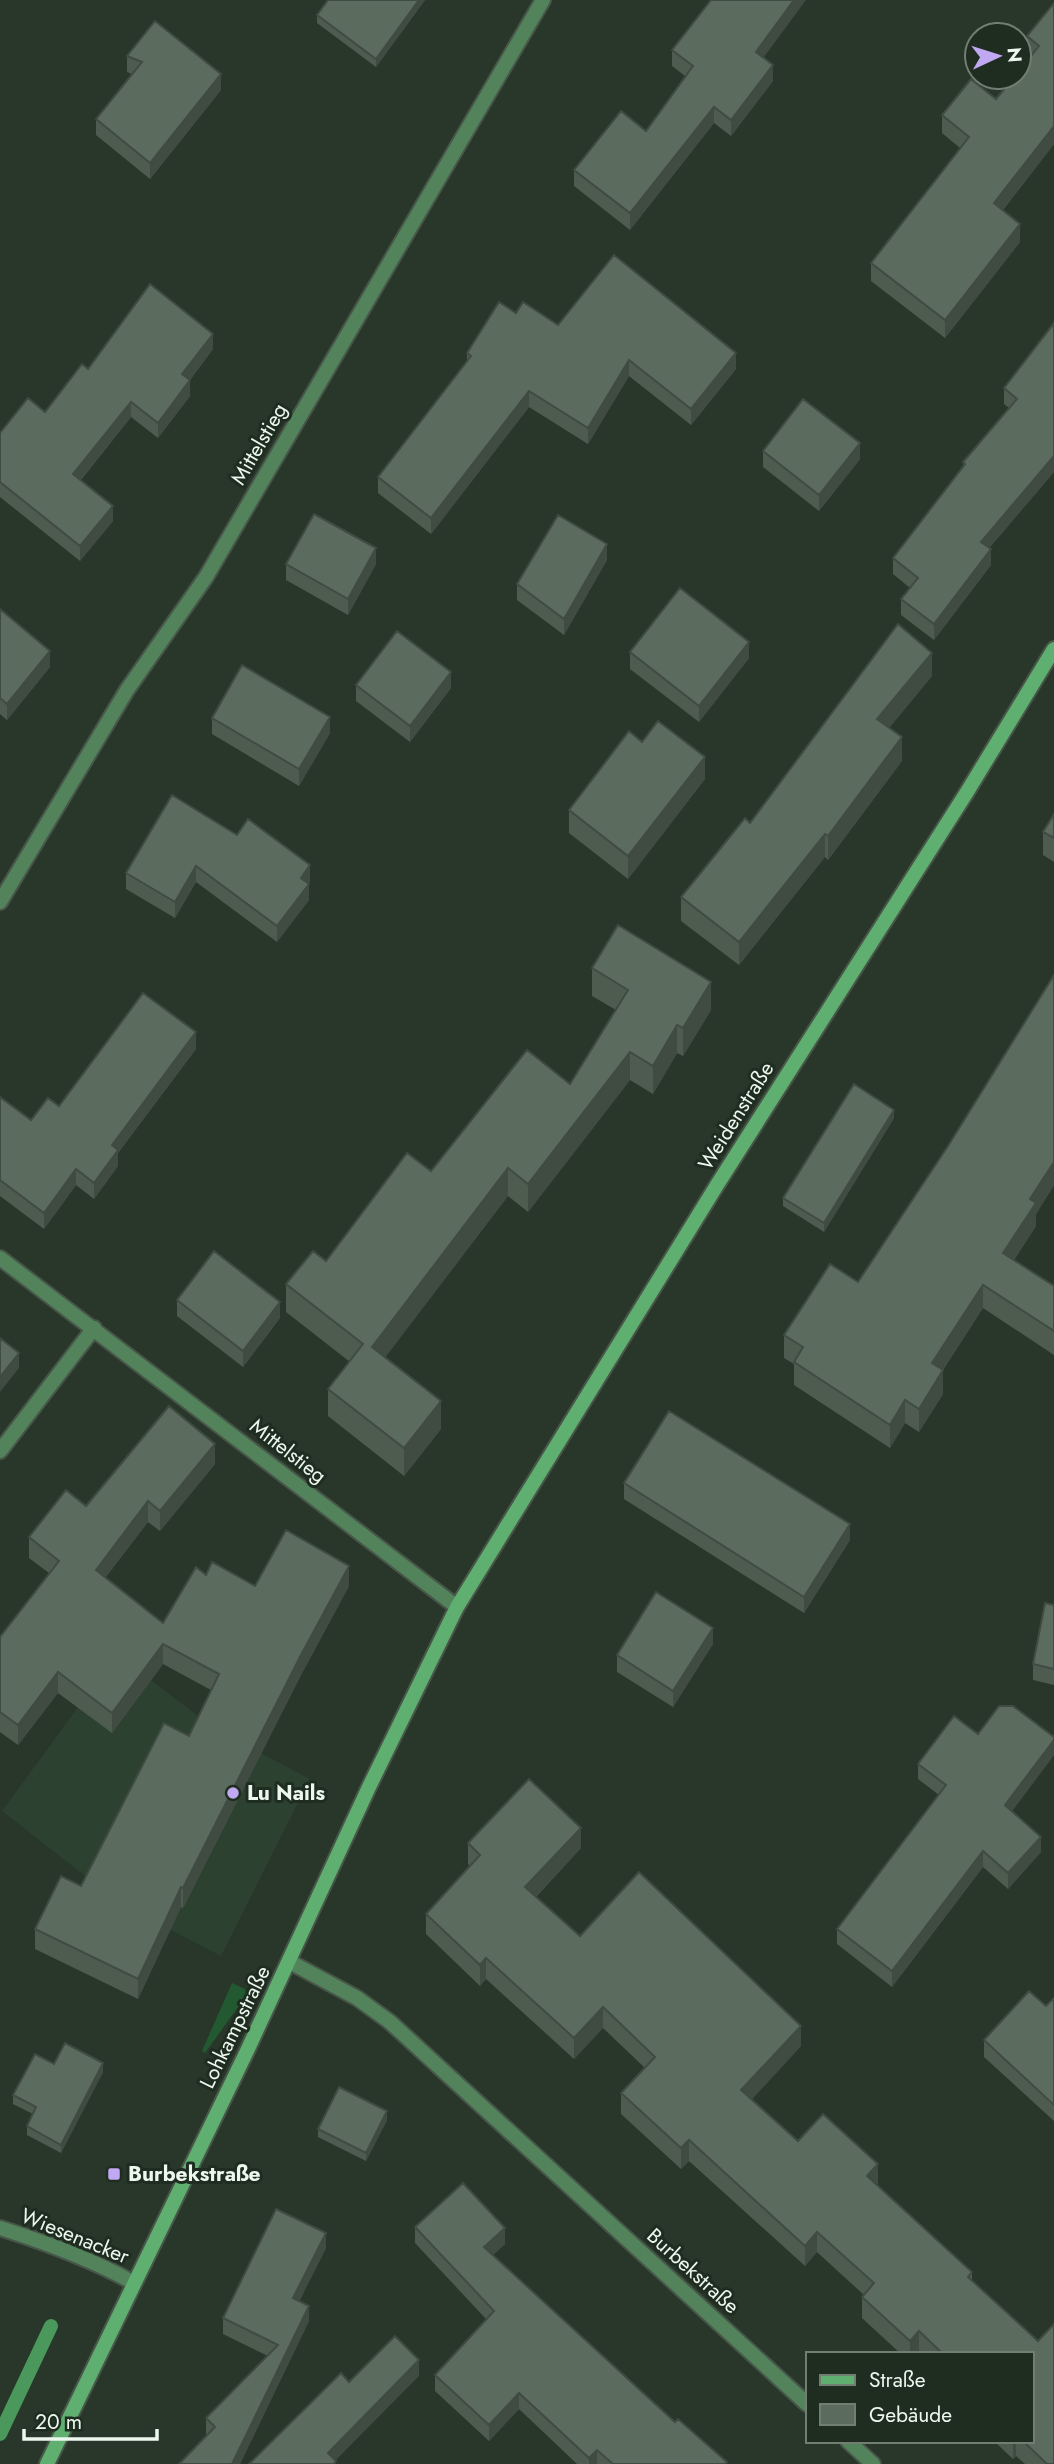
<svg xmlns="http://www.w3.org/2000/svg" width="1054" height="2464" font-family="Jost,sans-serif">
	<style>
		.built { fill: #2d4130 }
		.green { fill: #235930 }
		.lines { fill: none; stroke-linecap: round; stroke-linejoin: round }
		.stream { stroke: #4b985c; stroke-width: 14 }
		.street-casing { stroke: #485649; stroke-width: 18 }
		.secondary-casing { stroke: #485649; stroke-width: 18 }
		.street { stroke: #52835b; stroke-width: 14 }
		.secondary { stroke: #5faf70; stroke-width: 14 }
		.wall { fill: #4e5c50 }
		.shaded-wall { fill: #404b41 }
		.building { fill: #5b6b5d; stroke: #404b41; stroke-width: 2 }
		.poi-dot { fill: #c1a8f3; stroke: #1e2d20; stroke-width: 2.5 }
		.labels { text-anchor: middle; stroke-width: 6; stroke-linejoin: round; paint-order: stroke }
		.street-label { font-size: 21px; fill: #edf7ee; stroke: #1e2d20 }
		.poi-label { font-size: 21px; font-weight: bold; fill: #edf7ee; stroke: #1e2d20; text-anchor: start }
	</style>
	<rect width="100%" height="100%" fill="#28372a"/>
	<path class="built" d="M 117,1654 L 215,1729 L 310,1779 L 221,1956 L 121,1904 L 2,1811 Z"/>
	<path class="green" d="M 232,1983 L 245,1989 L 246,1996 L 205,2053 L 202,2051 Z"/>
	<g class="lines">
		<path class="stream" d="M 0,2434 L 51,2326"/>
		<g class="street-casing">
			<path id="street" d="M 0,902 L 127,690 L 206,577 L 543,0
				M 0,1258 L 457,1607
				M 0,1451 L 94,1328
				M 290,1962 L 357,1998 L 390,2022 L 807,2404
				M 0,2228 C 47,2243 91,2259 134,2283
				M 848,2441 L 873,2464"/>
		</g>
		<g class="secondary-casing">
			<path id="secondary" d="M 47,2464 L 247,2051 L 369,1787 L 457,1607 L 717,1185 L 967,792 L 1054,649"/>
		</g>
		<use href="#street" class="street"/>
		<use href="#secondary" class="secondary"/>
	</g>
	<path class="wall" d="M 425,0 L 376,67 L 317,23 L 317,15 Z
		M 1054,3 L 1054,144 L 1003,210 L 1020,242 L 945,338 L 871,281 L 871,263 L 960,148 L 942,133 L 942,115 L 996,99 L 1030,57 L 1027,54 L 1027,36 Z
		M 672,50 L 764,58 L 773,81 L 731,136 L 714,123 L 630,230 L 574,186 L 574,170 L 646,131 L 685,76 L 672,66 Z
		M 127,56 L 221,90 L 150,179 L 96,135 L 96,119 L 132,74 L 127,72 Z
		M 516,313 L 736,369 L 691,425 L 629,376 L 588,444 L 529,407 L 431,534 L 378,493 L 378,477 L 467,362 L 467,353 Z
		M 1054,323 L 1054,472 L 989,548 L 991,565 L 934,640 L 901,615 L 901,599 L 910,588 L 893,574 L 893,558 L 963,466 L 963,462 L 1009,408 L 1004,404 L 1004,388 Z
		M 213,349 L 190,380 L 190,396 L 158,438 L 131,417 L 81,480 L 113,521 L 80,561 L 0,497 L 0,433 L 45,412 L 88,369 Z
		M 763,451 L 860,459 L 819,511 L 763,467 Z
		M 607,560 L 564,635 L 517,600 L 517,584 Z
		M 286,564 L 376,564 L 348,615 L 286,580 Z
		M 0,609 L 50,667 L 7,720 L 0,714 Z
		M 630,652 L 749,658 L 699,722 L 630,669 Z
		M 932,676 L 889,728 L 902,761 L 828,860 L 825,857 L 739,965 L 681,921 L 681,897 L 750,823 Z
		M 356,685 L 451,688 L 410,742 L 356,701 Z
		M 212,718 L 330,733 L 299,786 L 212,734 Z
		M 642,742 L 705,779 L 628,879 L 569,833 L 569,810 Z
		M 172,795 L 310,881 L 308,884 L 309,900 L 277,942 L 196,882 L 175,918 L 126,889 L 126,873 Z
		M 1054,814 L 1054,862 L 1043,855 L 1043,832 Z
		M 592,968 L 711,1010 L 683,1056 L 677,1053 L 653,1094 L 630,1080 L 528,1212 L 508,1196 L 385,1357 L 441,1429 L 404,1476 L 328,1416 L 328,1389 L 350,1362 L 286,1312 L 286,1284 L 326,1261 L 431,1171 L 570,1084 L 616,1010 L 592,996 Z
		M 1054,975 L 1054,1185 L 1036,1214 L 1036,1226 L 1014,1260 L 1054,1286 L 1054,1355 L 983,1308 L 943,1370 L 943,1394 L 919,1432 L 905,1423 L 890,1448 L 794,1385 L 794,1364 L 784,1358 L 784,1335 L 858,1282 L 948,1146 Z
		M 196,1049 L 118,1153 L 118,1166 L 94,1199 L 76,1185 L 44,1229 L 0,1196 L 0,1097 L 31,1120 L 59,1106 Z
		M 894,1118 L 824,1232 L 783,1206 L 783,1198 Z
		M 177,1300 L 280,1318 L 243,1367 L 177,1316 Z
		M 215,1464 L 160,1531 L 148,1522 L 105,1578 L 163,1623 L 206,1575 L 255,1586 L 349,1586 L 301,1675 L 183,1908 L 181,1907 L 138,1999 L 35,1949 L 35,1929 L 81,1886 L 189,1736 L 211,1690 L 163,1664 L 112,1733 L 58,1693 L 18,1745 L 0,1732 L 0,1637 L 49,1573 L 29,1558 L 29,1537 L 86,1506 Z
		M 624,1483 L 850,1540 L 804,1613 L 624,1499 Z
		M 1054,1605 L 1054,1685 L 1033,1680 L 1033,1664 Z
		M 713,1644 L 673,1707 L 617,1672 L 617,1655 Z
		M 978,1734 L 1054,1737 L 1054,1755 L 1012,1811 L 1041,1852 L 1008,1889 L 983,1867 L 892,1987 L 837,1944 L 837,1929 L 939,1795 L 918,1779 L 918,1764 Z
		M 529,1779 L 581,1828 L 581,1848 L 536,1897 L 580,1936 L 639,1872 L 801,2026 L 801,2046 L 752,2099 L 798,2141 L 823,2114 L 878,2164 L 878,2185 L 972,2272 L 972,2281 L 1038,2341 L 1054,2324 L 1054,2464 L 1025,2464 L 1016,2456 L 1013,2459 L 994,2441 L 1031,2441 L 1031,2354 L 921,2354 L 919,2352 L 917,2354 L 901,2354 L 862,2318 L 862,2297 L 864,2295 L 817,2252 L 805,2266 L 689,2161 L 681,2169 L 621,2114 L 621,2093 L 645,2068 L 603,2028 L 574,2059 L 486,1979 L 480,1986 L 426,1934 L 426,1914 L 470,1866 L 468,1864 L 468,1843 Z
		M 1054,1998 L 1054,2121 L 984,2057 L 984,2040 L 1046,2006 Z
		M 54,2064 L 103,2072 L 61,2153 L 27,2135 L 27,2126 L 33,2114 L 13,2104 L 13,2095 Z
		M 387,2120 L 366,2161 L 318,2137 L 318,2129 Z
		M 415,2227 L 505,2244 L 493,2255 L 675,2422 L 727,2464 L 577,2464 L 519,2409 L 489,2441 L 435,2391 L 435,2375 L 486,2319 L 415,2243 Z
		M 326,2248 L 299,2301 L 309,2321 L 240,2464 L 179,2464 L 207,2435 L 206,2434 L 206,2418 L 268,2356 L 223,2334 L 223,2318 Z"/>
	<path class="shaded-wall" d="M 419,0 L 425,0 L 376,67 L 376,59 Z
		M 794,0 L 806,0 L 756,68 L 756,52 Z
		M 773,65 L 773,81 L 731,136 L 731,120 Z
		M 221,74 L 221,90 L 150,179 L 150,163 Z
		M 714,107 L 714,123 L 630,230 L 630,213 Z
		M 1054,126 L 1054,144 L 994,221 L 994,203 Z
		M 1020,224 L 1020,242 L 945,338 L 945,320 Z
		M 213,334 L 213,349 L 182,390 L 182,374 Z
		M 736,353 L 736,369 L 691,425 L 691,409 Z
		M 629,360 L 629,376 L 588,444 L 588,428 Z
		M 190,380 L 190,396 L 158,438 L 158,423 Z
		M 529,391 L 529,407 L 431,534 L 431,518 Z
		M 131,402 L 131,417 L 73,489 L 73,474 Z
		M 860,443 L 860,459 L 819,511 L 819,495 Z
		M 1054,456 L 1054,472 L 981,558 L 981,542 Z
		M 113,506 L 113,521 L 80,561 L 80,546 Z
		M 607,544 L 607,560 L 564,635 L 564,619 Z
		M 376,548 L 376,564 L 348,615 L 348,599 Z
		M 991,549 L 991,565 L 934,640 L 934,624 Z
		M 749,642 L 749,658 L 699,722 L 699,706 Z
		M 50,651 L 50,667 L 7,720 L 7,704 Z
		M 932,653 L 932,676 L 877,742 L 877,719 Z
		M 451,672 L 451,688 L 410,742 L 410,726 Z
		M 330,717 L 330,733 L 299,786 L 299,769 Z
		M 902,737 L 902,761 L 828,860 L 828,836 Z
		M 705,757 L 705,779 L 628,879 L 628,856 Z
		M 825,834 L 825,857 L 739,965 L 739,942 Z
		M 310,865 L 310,881 L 301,894 L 301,878 Z
		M 196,866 L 196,882 L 175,918 L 175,902 Z
		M 309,884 L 309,900 L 277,942 L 277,926 Z
		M 711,982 L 711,1010 L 683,1056 L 683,1028 Z
		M 677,1025 L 677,1053 L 653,1094 L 653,1066 Z
		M 196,1032 L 196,1049 L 118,1153 L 118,1166 L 94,1199 L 94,1183 L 112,1145 Z
		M 630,1052 L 630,1080 L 528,1212 L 528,1184 Z
		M 894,1110 L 894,1118 L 824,1232 L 824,1223 Z
		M 1054,1162 L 1054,1185 L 1036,1214 L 1036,1226 L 1003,1276 L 1003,1253 L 1030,1199 Z
		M 508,1168 L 508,1196 L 372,1375 L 372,1347 Z
		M 76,1169 L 76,1185 L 44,1229 L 44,1213 Z
		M 983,1285 L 983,1308 L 932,1386 L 932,1363 Z
		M 280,1302 L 280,1318 L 243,1367 L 243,1351 Z
		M 19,1353 L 19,1368 L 0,1392 L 0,1377 Z
		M 943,1370 L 943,1394 L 919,1432 L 919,1409 Z
		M 905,1400 L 905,1423 L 890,1448 L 890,1425 Z
		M 441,1401 L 441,1429 L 404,1476 L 404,1448 Z
		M 215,1444 L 215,1464 L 160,1531 L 160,1511 Z
		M 148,1501 L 148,1522 L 96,1590 L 96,1570 Z
		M 850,1524 L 850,1540 L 804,1613 L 804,1597 Z
		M 349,1566 L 349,1586 L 301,1675 L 183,1908 L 183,1888 L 301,1655 Z
		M 713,1628 L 713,1644 L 673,1707 L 673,1691 Z
		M 163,1644 L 163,1664 L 112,1733 L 112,1713 Z
		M 58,1672 L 58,1693 L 18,1745 L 18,1725 Z
		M 1054,1740 L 1054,1755 L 1005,1820 L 1005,1805 Z
		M 581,1828 L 581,1848 L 525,1908 L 525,1887 Z
		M 1041,1837 L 1041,1852 L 1008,1889 L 1008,1873 Z
		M 983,1851 L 983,1867 L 892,1987 L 892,1971 Z
		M 181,1887 L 181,1907 L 138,1999 L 138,1979 Z
		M 486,1958 L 486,1979 L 480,1986 L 480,1965 Z
		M 603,2007 L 603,2028 L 574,2059 L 574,2038 Z
		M 801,2026 L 801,2046 L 741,2111 L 741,2090 Z
		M 103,2063 L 103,2072 L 61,2153 L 61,2145 Z
		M 387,2111 L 387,2120 L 366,2161 L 366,2153 Z
		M 689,2140 L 689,2161 L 681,2169 L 681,2148 Z
		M 878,2164 L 878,2185 L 867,2176 Z
		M 505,2228 L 505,2244 L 484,2263 L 484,2247 Z
		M 817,2232 L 817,2252 L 805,2266 L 805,2246 Z
		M 326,2233 L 326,2248 L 293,2314 L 293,2298 Z
		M 309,2306 L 309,2321 L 240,2464 L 232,2464 Z
		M 919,2331 L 919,2352 L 917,2354 L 910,2354 L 910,2341 Z
		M 419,2360 L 419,2376 L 332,2464 L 328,2453 Z
		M 519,2393 L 519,2409 L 489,2441 L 489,2425 Z
		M 1013,2441 L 1016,2441 L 1016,2456 L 1013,2459 Z
		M 597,2450 L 597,2464 L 589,2464 L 589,2458 Z"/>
	<path class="building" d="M 328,0 L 419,0 L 376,59 L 317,15 Z
		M 711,0 L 794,0 L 756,52 L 773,65 L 731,120 L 714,107 L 630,213 L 574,170 L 621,111 L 646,131 L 693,66 L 672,50 Z
		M 1054,3 L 1054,126 L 994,203 L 1020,224 L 945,320 L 871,263 L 969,137 L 942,115 L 971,79 L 996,99 L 1014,77 L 1019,77 L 1019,71 L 1039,46 L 1027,36 Z
		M 155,21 L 221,74 L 150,163 L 96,119 L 142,62 L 127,56 Z
		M 614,255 L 736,353 L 691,409 L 629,360 L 588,428 L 529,391 L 431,518 L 378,477 L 471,356 L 467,353 L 499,302 L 516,313 L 523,302 L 558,325 Z
		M 150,284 L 213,334 L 182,374 L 190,380 L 158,423 L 131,402 L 73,474 L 113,506 L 80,546 L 0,482 L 0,433 L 28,398 L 45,412 L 82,364 L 88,369 Z
		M 1054,323 L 1054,456 L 981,542 L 991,549 L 934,624 L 901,599 L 918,578 L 893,558 L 965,464 L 963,462 L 1017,399 L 1004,388 Z
		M 803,399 L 860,443 L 819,495 L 763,451 Z
		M 314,514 L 376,548 L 348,599 L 286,564 Z
		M 558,515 L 607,544 L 564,619 L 517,584 Z
		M 680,588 L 749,642 L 699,706 L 630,652 Z
		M 0,609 L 50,651 L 7,704 L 0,698 Z
		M 898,624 L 932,653 L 877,719 L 902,737 L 828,836 L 825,834 L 739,942 L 681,897 L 745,818 L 750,823 Z
		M 397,631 L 451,672 L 410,726 L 356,685 Z
		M 242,665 L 330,717 L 299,769 L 212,718 Z
		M 658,721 L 705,757 L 628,856 L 569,810 L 629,731 L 642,742 Z
		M 172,795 L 237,835 L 248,819 L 310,865 L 301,878 L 309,884 L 277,926 L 196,866 L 175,902 L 126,873 Z
		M 1054,814 L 1054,838 L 1043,832 Z
		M 618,925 L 711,982 L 683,1028 L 677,1025 L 653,1066 L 630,1052 L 528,1184 L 508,1168 L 372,1347 L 441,1401 L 404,1448 L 328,1389 L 363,1344 L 286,1284 L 313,1251 L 326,1261 L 407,1153 L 431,1171 L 527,1050 L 570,1084 L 628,990 L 592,968 Z
		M 1054,975 L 1054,1162 L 1030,1199 L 1036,1203 L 1003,1253 L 1054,1286 L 1054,1331 L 983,1285 L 932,1363 L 943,1370 L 919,1409 L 905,1400 L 890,1425 L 794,1362 L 803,1347 L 784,1335 L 830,1264 L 858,1282 L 948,1146 Z
		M 143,993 L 196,1032 L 112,1145 L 118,1150 L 94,1183 L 76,1169 L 44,1213 L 0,1180 L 0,1097 L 31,1120 L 48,1098 L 59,1106 Z
		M 854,1084 L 894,1110 L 824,1223 L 783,1198 Z
		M 214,1251 L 280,1302 L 243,1351 L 177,1300 Z
		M 0,1338 L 19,1353 L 0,1377 Z
		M 169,1406 L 215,1444 L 160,1511 L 148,1501 L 96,1570 L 163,1623 L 196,1567 L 206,1575 L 212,1562 L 255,1586 L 286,1530 L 349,1566 L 301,1655 L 183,1888 L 181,1887 L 138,1979 L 35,1929 L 61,1876 L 81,1886 L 164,1723 L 189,1736 L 219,1674 L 163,1644 L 112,1713 L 58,1672 L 18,1725 L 0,1712 L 0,1637 L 59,1561 L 29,1537 L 66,1490 L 86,1506 Z
		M 669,1411 L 850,1524 L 804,1597 L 624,1483 Z
		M 656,1592 L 713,1628 L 673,1691 L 617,1655 Z
		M 1045,1603 L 1054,1605 L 1054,1669 L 1033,1664 Z
		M 999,1706 L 1013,1706 L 1054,1737 L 1054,1740 L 1005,1805 L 1041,1837 L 1008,1873 L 983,1851 L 892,1971 L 837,1929 L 946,1785 L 918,1764 L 954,1716 L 978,1734 Z
		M 529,1779 L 581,1828 L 525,1887 L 580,1936 L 639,1872 L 801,2026 L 741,2090 L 798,2141 L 823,2114 L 878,2164 L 867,2176 L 972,2272 L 968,2277 L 1038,2341 L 1054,2324 L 1054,2464 L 1047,2464 L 1023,2441 L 1031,2441 L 1031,2354 L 943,2354 L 919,2331 L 910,2341 L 862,2297 L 874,2283 L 817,2232 L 805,2246 L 689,2140 L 681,2148 L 621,2093 L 655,2057 L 603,2007 L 574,2038 L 486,1958 L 480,1965 L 426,1914 L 480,1855 L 468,1843 Z
		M 1029,1991 L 1046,2006 L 1054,1998 L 1054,2105 L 984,2040 Z
		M 65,2043 L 103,2063 L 61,2145 L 27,2126 L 36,2107 L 13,2095 L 35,2054 L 54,2064 Z
		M 339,2087 L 387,2111 L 366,2153 L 318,2129 Z
		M 463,2183 L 505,2228 L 484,2247 L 675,2422 L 678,2419 L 727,2462 L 725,2464 L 613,2464 L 597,2450 L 589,2458 L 519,2393 L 489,2425 L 435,2375 L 494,2311 L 415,2227 Z
		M 276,2209 L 326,2233 L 293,2298 L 309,2306 L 232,2464 L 179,2464 L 215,2427 L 206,2418 L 278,2345 L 223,2318 Z
		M 395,2336 L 419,2360 L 328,2453 L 336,2461 L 334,2464 L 249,2464 L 341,2373 L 349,2382 Z"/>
	<g class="poi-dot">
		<circle cx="233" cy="1793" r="7"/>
		<rect x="107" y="2167" width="14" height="14" rx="3.5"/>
	</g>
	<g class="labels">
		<g class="street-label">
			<text transform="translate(259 444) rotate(-60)" y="7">Mittelstieg</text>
			<text transform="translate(736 1116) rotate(-58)" y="7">Weidenstraße</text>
			<text transform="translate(288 1451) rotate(38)" y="7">Mittelstieg</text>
			<text transform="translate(235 2027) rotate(-64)" y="7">Lohkampstraße</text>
			<text transform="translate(75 2236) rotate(22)" y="7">Wiesenacker</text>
			<text transform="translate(693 2271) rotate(42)" y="7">Burbekstraße</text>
		</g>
		<g class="poi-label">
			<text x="247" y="1800">Lu Nails</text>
			<text x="128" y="2181">Burbekstraße</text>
		</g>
	</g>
	<rect x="806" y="2352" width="228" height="91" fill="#1e2d20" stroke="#717e72" stroke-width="2"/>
	<rect x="820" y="2375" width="35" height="10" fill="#5faf70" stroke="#717e72" stroke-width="2"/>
	<text x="869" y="2387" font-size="21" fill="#edf7ee">Straße</text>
	<rect x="820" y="2404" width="35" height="21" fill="#5b6b5d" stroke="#717e72" stroke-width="2"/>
	<text x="869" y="2422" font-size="21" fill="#edf7ee">Gebäude</text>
	<g transform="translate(998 56) rotate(86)"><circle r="33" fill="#1e2d20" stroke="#717e72" stroke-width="2"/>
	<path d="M0-5L12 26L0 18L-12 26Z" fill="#c1a8f3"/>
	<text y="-10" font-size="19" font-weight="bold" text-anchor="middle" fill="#edf7ee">N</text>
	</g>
	<path d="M24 2429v10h133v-10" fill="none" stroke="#edf7ee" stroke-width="3.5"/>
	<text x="35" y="2429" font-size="21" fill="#edf7ee" stroke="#1e2d20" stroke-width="5" paint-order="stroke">20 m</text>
</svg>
